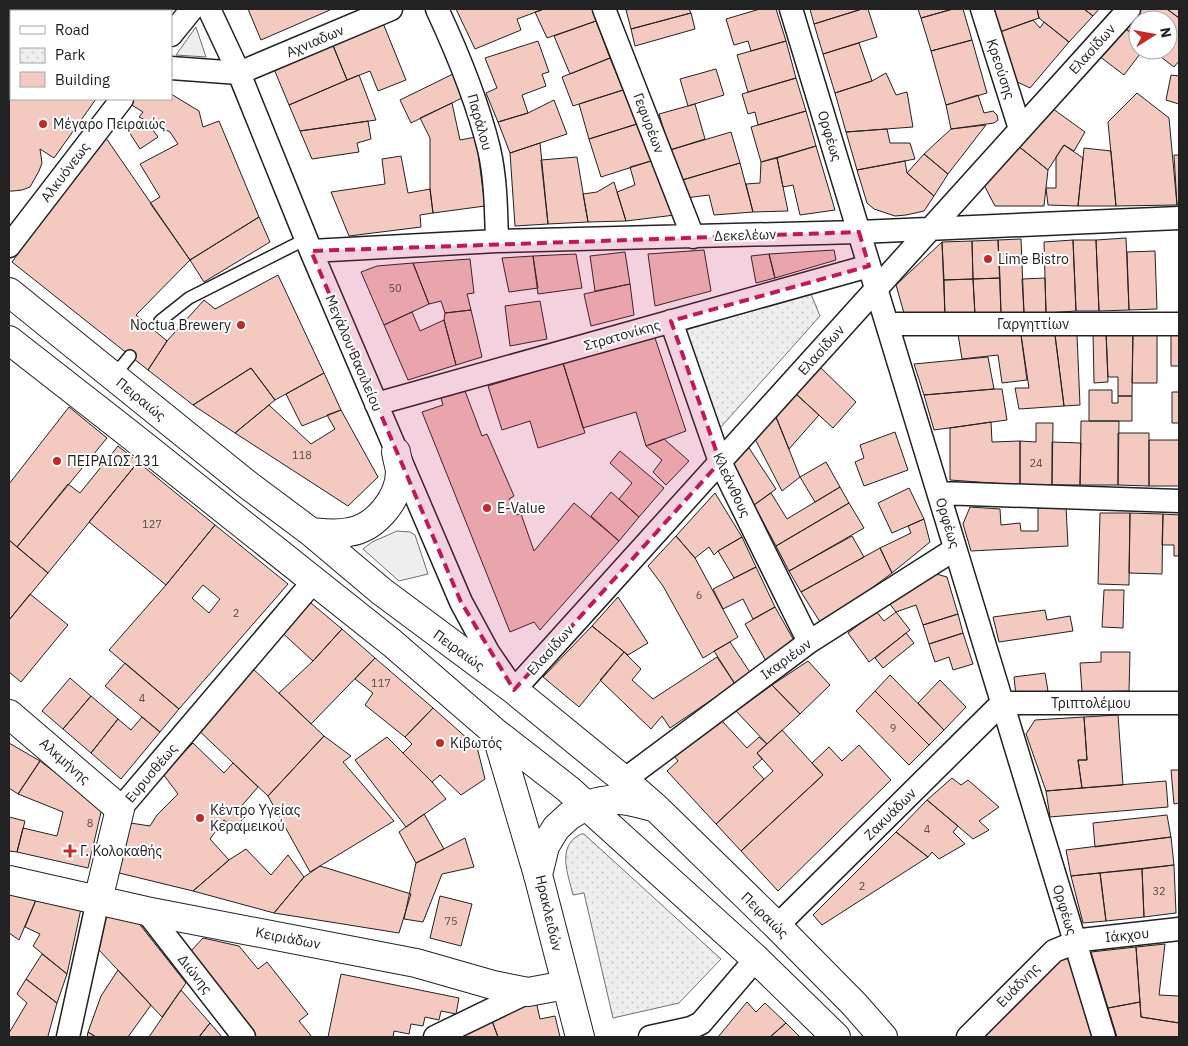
<svg xmlns="http://www.w3.org/2000/svg" width="1188" height="1046" font-family="'IBM Plex Sans',sans-serif">
	<style>
		.grass { fill: #eee; stroke: #6f6f6f }
		.park { fill: url(#park-dots); stroke: #6f6f6f }
		.building { fill: #f3c9c0; stroke: #222; fill-rule: evenodd }
		.lines { fill: none; stroke-linecap: round; stroke-linejoin: round }
		.lane-casing { stroke: #222; stroke-width: 14 }
		.street-casing { stroke: #222; stroke-width: 25 }
		.secondary-casing { stroke: #222; stroke-width: 30 }
		.primary-casing { stroke: #222; stroke-width: 30 }
		.lane { stroke: #fff; stroke-width: 11 }
		.street { stroke: #fff; stroke-width: 22 }
		.secondary { stroke: #fff; stroke-width: 28 }
		.primary { stroke: #fff; stroke-width: 28 }
		.marked { fill: #c2185b; fill-opacity: 0.2; stroke: #c2185b; stroke-width: 4; stroke-dasharray: 10 6; stroke-linejoin: round }
		.poi-dot { fill: #c62828; stroke: #fff; stroke-width: 2 }
		.labels { text-anchor: middle; stroke-width: 4; stroke-linejoin: round; paint-order: stroke }
		.number-label { font-size: 11px; fill: #564c4a }
		.street-label { font-size: 14px; fill: #222; stroke: #fff }
		.poi-label { font-size: 14px; fill: #222; stroke: #fff; text-anchor: start }
	</style>
	<defs>
		<pattern id="park-dots" width="8" height="8" patternUnits="userSpaceOnUse" patternTransform="scale(1.25)"><rect width="8" height="8" fill="#eee"/><path d="M2 2h.1M6 6h.1" fill="none" stroke="#ccc" stroke-width="1.8" stroke-linecap="round"/></pattern>
	</defs>
	<rect width="100%" height="100%" fill="#fff"/>
	<path class="grass" d="M 196,27 L 206,57 L 176,55 Z
		M 397,531 L 410,532 L 415,535 L 428,574 L 399,581 L 363,549 L 372,542 Z"/>
	<path class="park" d="M 811,294 L 820,316 L 704,446 L 665,336 Z
		M 581,834 L 584,834 L 721,959 L 679,1003 L 613,1018 L 584,893 L 573,895 C 568,874 556,846 581,834 Z"/>
	<path class="building" d="M 9,9 L 13,11 L 11,11 L 11,99 L 96,99 L 54,158 L 40,149 L 42,163 L 39,171 L 30,187 L 22,190 L 13,191 L 9,191 Z
		M 125,9 L 161,9 L 156,11 L 126,11 Z
		M 248,9 L 329,9 L 330,10 L 261,40 Z
		M 456,9 L 544,9 L 517,19 L 521,30 L 475,49 Z
		M 544,9 L 592,9 L 596,21 L 547,38 L 535,12 Z
		M 632,9 L 689,9 L 691,13 L 631,29 L 626,10 Z
		M 760,9 L 776,9 L 786,41 L 751,51 L 748,41 L 734,45 L 726,19 Z
		M 810,9 L 862,9 L 814,24 Z
		M 862,9 L 868,9 L 877,37 L 823,54 L 814,24 Z
		M 918,9 L 953,9 L 921,18 Z
		M 953,9 L 963,9 L 972,40 L 931,51 L 921,18 Z
		M 990,9 L 1037,9 L 1039,18 L 997,33 Z
		M 1037,9 L 1084,9 L 1093,16 L 1069,42 L 1039,18 Z
		M 1084,9 L 1099,9 L 1093,16 Z
		M 1142,9 L 1167,9 L 1179,18 L 1179,61 L 1174,67 L 1152,50 L 1168,50 L 1168,20 L 1138,20 L 1138,39 L 1125,28 Z
		M 1167,9 L 1179,9 L 1179,18 Z
		M 691,13 L 695,29 L 635,46 L 631,29 Z
		M 1033,20 L 1040,28 L 1044,22 L 1069,42 L 1030,88 L 1011,79 L 997,33 Z
		M 596,21 L 610,58 L 570,74 L 554,36 Z
		M 383,23 L 406,80 L 378,91 L 370,71 L 347,80 L 332,43 Z
		M 1125,28 L 1138,39 L 1138,50 L 1143,50 L 1124,75 L 1099,56 Z
		M 972,40 L 987,93 L 946,105 L 931,51 Z
		M 538,41 L 549,72 L 542,74 L 546,86 L 522,95 L 528,113 L 498,122 L 486,93 L 497,88 L 485,58 Z
		M 786,41 L 796,78 L 748,92 L 737,55 Z
		M 332,43 L 347,80 L 289,105 L 274,69 Z
		M 859,43 L 872,81 L 835,93 L 823,54 Z
		M 610,58 L 623,90 L 573,106 L 562,77 Z
		M 716,69 L 724,95 L 688,106 L 680,79 Z
		M 455,73 L 466,96 L 411,123 L 400,100 Z
		M 886,73 L 896,95 L 907,92 L 913,127 L 846,132 L 835,93 L 872,81 Z
		M 359,75 L 376,120 L 300,131 L 289,105 Z
		M 1171,75 L 1179,76 L 1179,104 L 1166,100 Z
		M 796,78 L 806,111 L 758,125 L 755,112 L 748,114 L 742,94 Z
		M 623,90 L 637,124 L 589,139 L 579,104 Z
		M 1137,93 L 1169,118 L 1177,205 L 1116,206 L 1108,122 Z
		M 171,94 L 199,111 L 203,127 L 219,121 L 259,217 L 190,260 L 150,203 L 160,197 L 140,164 L 178,144 L 170,132 L 139,117 L 143,112 L 130,104 L 133,99 L 171,99 Z
		M 978,95 L 984,113 L 993,111 L 997,115 L 998,120 L 994,123 L 951,129 L 946,105 Z
		M 554,100 L 567,134 L 510,153 L 498,122 L 528,113 Z
		M 452,103 L 460,140 L 476,137 L 485,206 L 433,213 L 430,189 L 430,138 L 420,118 Z
		M 695,104 L 705,139 L 670,150 L 659,114 Z
		M 1049,106 L 1085,132 L 1074,151 L 1064,145 L 1048,170 L 1017,145 Z
		M 806,111 L 816,146 L 761,162 L 751,127 Z
		M 146,121 L 158,137 L 140,149 L 129,132 Z
		M 368,121 L 371,139 L 357,143 L 359,152 L 312,159 L 300,131 Z
		M 637,124 L 651,161 L 601,177 L 589,139 Z
		M 986,125 L 948,174 L 924,154 L 951,129 Z
		M 887,129 L 890,143 L 910,143 L 915,159 L 857,170 L 846,132 Z
		M 731,132 L 740,163 L 679,181 L 670,150 Z
		M 104,135 L 190,260 L 136,315 L 167,341 L 148,370 L 12,262 Z
		M 540,143 L 548,224 L 515,226 L 510,153 Z
		M 1017,145 L 1048,170 L 1044,206 L 995,206 L 984,185 Z
		M 1064,145 L 1083,158 L 1078,206 L 1048,205 L 1046,188 L 1056,188 L 1056,157 Z
		M 816,146 L 835,210 L 800,215 L 793,185 L 783,187 L 777,158 Z
		M 1084,148 L 1111,151 L 1116,206 L 1078,206 Z
		M 924,154 L 948,174 L 934,196 L 907,173 Z
		M 1174,155 L 1179,155 L 1179,205 L 1177,205 Z
		M 401,156 L 408,193 L 430,189 L 433,213 L 420,215 L 421,227 L 349,236 L 331,192 L 385,184 L 382,159 Z
		M 577,157 L 588,222 L 548,224 L 541,160 Z
		M 777,158 L 788,211 L 753,212 L 746,184 L 760,183 L 761,162 Z
		M 651,161 L 675,215 L 626,221 L 617,192 L 635,185 L 630,167 Z
		M 905,161 L 907,173 L 934,196 L 924,211 L 906,215 L 895,216 L 874,209 L 867,203 L 857,170 Z
		M 740,163 L 753,212 L 714,215 L 709,195 L 686,198 L 679,181 Z
		M 614,182 L 626,221 L 588,222 L 583,194 L 597,192 Z
		M 259,217 L 270,242 L 204,282 L 190,260 Z
		M 1126,238 L 1129,310 L 1099,311 L 1096,240 Z
		M 1021,239 L 1024,313 L 1001,314 L 998,240 Z
		M 998,240 L 1000,278 L 973,279 L 972,241 Z
		M 1073,240 L 1096,240 L 1099,311 L 1076,311 Z
		M 1073,240 L 1076,311 L 1046,313 L 1044,242 Z
		M 972,241 L 973,279 L 944,280 L 942,242 Z
		M 942,242 L 945,316 L 904,313 L 896,285 Z
		M 704,250 L 711,291 L 655,306 L 648,254 Z
		M 834,250 L 836,260 L 775,278 L 769,254 Z
		M 1155,251 L 1157,309 L 1129,310 L 1127,252 Z
		M 625,252 L 630,284 L 595,291 L 590,256 Z
		M 576,254 L 582,288 L 538,294 L 533,256 Z
		M 769,254 L 775,278 L 756,283 L 751,256 Z
		M 533,256 L 538,288 L 509,292 L 502,258 Z
		M 470,259 L 474,293 L 467,294 L 471,310 L 445,313 L 441,301 L 429,304 L 413,263 Z
		M 413,263 L 429,304 L 384,325 L 361,272 L 377,266 Z
		M 278,275 L 324,373 L 275,400 L 251,368 L 193,405 L 148,370 L 167,341 L 204,300 L 215,309 Z
		M 1000,278 L 1001,314 L 975,315 L 973,279 Z
		M 1045,278 L 1046,313 L 1024,313 L 1022,279 Z
		M 973,279 L 975,315 L 945,316 L 944,280 Z
		M 630,284 L 634,315 L 591,326 L 584,294 Z
		M 540,301 L 547,339 L 510,346 L 505,306 Z
		M 471,310 L 482,357 L 456,365 L 444,320 L 445,313 Z
		M 412,312 L 420,331 L 444,320 L 456,365 L 408,380 L 384,325 Z
		M 1093,332 L 1106,332 L 1108,382 L 1094,383 Z
		M 1106,332 L 1133,333 L 1132,396 L 1118,396 L 1118,377 L 1108,377 Z
		M 1133,333 L 1157,333 L 1157,383 L 1132,383 Z
		M 958,334 L 1021,335 L 1027,380 L 1002,383 L 998,355 L 962,359 Z
		M 654,335 L 686,431 L 646,446 L 636,412 L 583,428 L 563,363 Z
		M 1021,335 L 1055,335 L 1064,406 L 1019,409 L 1015,388 L 1029,388 Z
		M 1055,335 L 1077,335 L 1080,405 L 1064,406 Z
		M 1171,335 L 1179,335 L 1179,366 L 1171,366 Z
		M 988,357 L 994,389 L 924,395 L 914,364 Z
		M 563,363 L 585,433 L 538,448 L 530,421 L 502,430 L 488,386 Z
		M 251,368 L 275,400 L 235,433 L 193,405 Z
		M 821,368 L 856,402 L 833,428 L 796,394 Z
		M 324,373 L 341,410 L 302,426 L 286,394 Z
		M 994,389 L 1002,389 L 1007,420 L 934,430 L 924,395 Z
		M 1089,390 L 1112,390 L 1112,403 L 1118,403 L 1118,396 L 1132,396 L 1132,421 L 1089,421 Z
		M 465,391 L 482,436 L 487,434 L 514,496 L 509,499 L 516,515 L 521,514 L 534,551 L 574,503 L 619,541 L 540,630 L 534,622 L 510,632 L 422,412 L 443,405 L 441,398 Z
		M 1172,392 L 1179,392 L 1179,423 L 1172,423 Z
		M 796,394 L 819,415 L 789,449 L 776,417 Z
		M 269,405 L 311,444 L 335,429 L 327,415 L 341,410 L 378,477 L 348,506 L 235,433 Z
		M 69,407 L 107,438 L 17,547 L 9,540 L 9,484 Z
		M 776,417 L 800,477 L 782,491 L 755,439 Z
		M 1081,421 L 1119,421 L 1118,485 L 1080,485 Z
		M 991,422 L 992,442 L 1020,441 L 1020,485 L 950,480 L 950,428 Z
		M 1036,423 L 1053,423 L 1052,485 L 1020,485 L 1020,441 L 1036,442 Z
		M 895,432 L 908,470 L 864,486 L 855,462 L 864,458 L 860,445 Z
		M 1118,433 L 1149,433 L 1149,486 L 1118,485 Z
		M 664,439 L 689,461 L 666,485 L 653,472 L 662,460 L 646,446 Z
		M 1149,440 L 1179,440 L 1179,486 L 1149,486 Z
		M 1052,442 L 1081,443 L 1080,485 L 1052,485 Z
		M 118,446 L 138,462 L 48,573 L 17,547 L 68,484 L 80,493 Z
		M 749,448 L 776,489 L 754,505 L 729,464 Z
		M 620,451 L 664,488 L 639,517 L 619,499 L 632,483 L 610,463 Z
		M 138,462 L 215,525 L 166,585 L 89,522 Z
		M 826,462 L 840,487 L 815,502 L 800,477 Z
		M 840,487 L 849,503 L 776,546 L 754,505 L 771,493 L 787,519 Z
		M 909,488 L 924,519 L 892,533 L 878,503 Z
		M 611,492 L 639,517 L 619,541 L 591,516 Z
		M 715,493 L 742,537 L 718,551 L 714,555 L 709,547 L 695,558 L 676,536 Z
		M 849,503 L 864,528 L 789,571 L 776,546 Z
		M 970,507 L 1000,509 L 1001,525 L 1020,523 L 1021,531 L 1038,531 L 1038,508 L 1066,507 L 1068,546 L 971,551 L 963,524 Z
		M 1100,513 L 1130,513 L 1129,585 L 1098,584 Z
		M 1130,513 L 1163,514 L 1162,574 L 1129,573 Z
		M 1163,514 L 1179,515 L 1179,556 L 1174,556 L 1174,545 L 1162,545 Z
		M 924,519 L 930,542 L 892,573 L 880,548 L 911,533 L 908,526 Z
		M 215,525 L 288,584 L 179,709 L 109,650 L 166,585 ZM 203,585 L 220,599 L 209,613 L 192,598 Z
		M 676,536 L 695,558 L 738,637 L 703,658 L 663,586 L 648,566 Z
		M 852,536 L 864,557 L 801,592 L 789,571 Z
		M 742,537 L 756,567 L 734,578 L 718,551 Z
		M 9,540 L 48,573 L 9,620 Z
		M 880,548 L 892,573 L 822,625 L 801,592 Z
		M 756,567 L 775,607 L 753,619 L 743,599 L 723,609 L 713,589 Z
		M 933,573 L 947,577 L 958,614 L 923,625 L 916,605 L 896,612 L 889,603 Z
		M 1104,590 L 1124,590 L 1123,628 L 1102,627 Z
		M 30,594 L 68,625 L 21,682 L 9,672 L 9,620 Z
		M 618,597 L 648,643 L 628,655 L 592,626 Z
		M 305,598 L 342,629 L 313,661 L 278,629 Z
		M 775,607 L 796,644 L 766,661 L 745,624 Z
		M 1045,610 L 1047,620 L 1070,616 L 1073,631 L 999,642 L 993,617 Z
		M 876,611 L 884,621 L 896,612 L 910,630 L 869,662 L 848,633 Z
		M 958,614 L 963,633 L 929,644 L 923,625 Z
		M 592,626 L 624,652 L 579,707 L 543,677 Z
		M 342,629 L 375,658 L 311,724 L 279,693 L 313,661 Z
		M 906,633 L 914,643 L 883,668 L 875,658 Z
		M 963,633 L 973,664 L 953,670 L 949,657 L 935,662 L 929,644 Z
		M 730,642 L 751,674 L 735,684 L 714,651 Z
		M 624,652 L 641,669 L 632,680 L 653,699 L 717,657 L 735,684 L 670,728 L 662,716 L 651,729 L 600,680 Z
		M 1101,652 L 1130,652 L 1129,691 L 1082,692 L 1080,663 L 1101,662 Z
		M 375,658 L 433,708 L 405,737 L 365,705 L 373,693 L 355,679 Z
		M 808,661 L 830,685 L 800,714 L 772,685 Z
		M 125,663 L 179,709 L 160,732 L 105,686 Z
		M 250,666 L 324,736 L 268,796 L 194,726 Z
		M 1045,673 L 1048,691 L 1016,696 L 1014,677 Z
		M 890,675 L 944,730 L 929,745 L 875,691 Z
		M 70,678 L 91,696 L 63,729 L 42,711 Z
		M 940,680 L 966,707 L 944,730 L 918,703 Z
		M 772,685 L 800,714 L 767,744 L 736,711 Z
		M 875,691 L 929,745 L 909,765 L 856,711 Z
		M 91,696 L 118,719 L 91,753 L 63,729 Z
		M 433,708 L 477,747 L 485,779 L 461,795 L 440,775 L 432,782 L 403,753 L 412,744 L 405,737 Z
		M 1118,715 L 1123,785 L 1082,788 L 1078,760 L 1087,760 L 1084,717 Z
		M 142,717 L 160,732 L 121,779 L 91,753 L 118,719 L 131,730 Z
		M 1084,717 L 1087,760 L 1078,760 L 1082,788 L 1046,791 L 1026,734 L 1035,720 Z
		M 722,721 L 747,748 L 759,737 L 767,744 L 757,753 L 762,759 L 753,767 L 764,779 L 716,824 L 667,771 L 678,761 L 674,756 Z
		M 782,730 L 823,775 L 741,851 L 716,824 L 773,771 L 757,753 Z
		M 324,736 L 351,756 L 343,762 L 394,821 L 310,872 L 268,796 Z
		M 387,737 L 432,782 L 446,799 L 406,827 L 355,760 Z
		M 9,743 L 40,761 L 18,794 L 9,788 Z
		M 193,743 L 224,773 L 233,763 L 258,787 L 238,810 L 246,816 L 234,828 L 224,820 L 210,839 L 229,860 L 193,891 L 115,872 L 124,822 L 150,826 L 157,815 L 178,794 L 163,774 Z
		M 859,745 L 891,780 L 778,891 L 741,851 L 823,775 L 812,763 L 829,747 L 842,761 Z
		M 40,761 L 102,808 L 88,868 L 17,852 L 23,828 L 57,836 L 63,812 L 18,794 Z
		M 1171,770 L 1179,770 L 1179,803 L 1174,804 Z
		M 952,778 L 961,785 L 968,780 L 999,807 L 979,821 L 989,830 L 973,839 L 927,800 Z
		M 1166,781 L 1168,807 L 1050,817 L 1046,791 Z
		M 927,800 L 958,826 L 953,832 L 965,844 L 939,859 L 932,852 L 928,857 L 896,832 Z
		M 424,814 L 444,849 L 416,863 L 399,832 Z
		M 1167,815 L 1171,837 L 1095,847 L 1093,823 Z
		M 9,817 L 25,821 L 17,852 L 9,851 Z
		M 896,832 L 928,857 L 822,925 L 813,915 Z
		M 1171,837 L 1174,865 L 1071,876 L 1066,850 Z
		M 465,838 L 474,867 L 442,874 L 423,922 L 404,919 L 416,863 Z
		M 246,849 L 271,875 L 288,855 L 304,877 L 274,913 L 193,891 L 229,860 Z
		M 1174,865 L 1176,913 L 1144,917 L 1142,869 Z
		M 320,866 L 411,894 L 399,933 L 274,913 L 304,877 Z
		M 1142,869 L 1144,917 L 1106,921 L 1100,873 Z
		M 1100,873 L 1106,921 L 1083,923 L 1071,876 Z
		M 9,887 L 38,895 L 19,940 L 9,933 Z
		M 38,895 L 82,904 L 67,974 L 33,946 L 40,934 L 25,927 Z
		M 440,896 L 472,904 L 461,946 L 430,938 Z
		M 107,913 L 133,916 L 186,983 L 162,1017 L 99,950 Z
		M 203,938 L 239,946 L 258,969 L 267,962 L 308,1014 L 299,1021 L 312,1037 L 255,1037 L 190,952 Z
		M 1165,944 L 1159,995 L 1179,996 L 1179,1023 L 1141,1017 L 1136,947 Z
		M 1136,947 L 1140,1002 L 1108,1008 L 1091,952 Z
		M 42,954 L 67,974 L 57,1003 L 26,979 Z
		M 1071,958 L 1094,1037 L 983,1037 L 1060,960 Z
		M 118,970 L 151,1005 L 128,1037 L 96,1037 L 88,1032 L 101,996 Z
		M 341,974 L 459,998 L 456,1014 L 441,1011 L 439,1020 L 425,1017 L 423,1026 L 411,1024 L 409,1034 L 394,1031 L 393,1037 L 328,1037 Z
		M 26,979 L 57,1003 L 48,1036 L 50,1037 L 9,1037 L 9,1033 L 27,1003 L 17,994 Z
		M 181,990 L 210,1023 L 199,1037 L 149,1037 Z
		M 536,1001 L 540,1019 L 555,1016 L 560,1037 L 498,1037 L 491,1018 Z
		M 747,1002 L 756,1012 L 765,1003 L 786,1023 L 770,1037 L 718,1037 Z
		M 1140,1002 L 1141,1017 L 1179,1023 L 1179,1037 L 1117,1037 L 1108,1008 Z
		M 491,1018 L 498,1037 L 443,1037 Z
		M 210,1023 L 222,1037 L 199,1037 Z
		M 786,1023 L 800,1037 L 770,1037 Z
		M 88,1032 L 96,1037 L 87,1037 Z"/>
	<g class="lines">
		<g class="lane-casing">
			<path id="lane" d="M 160,321 L 189,298 L 306,239
				M 113,377 L 130,356"/>
		</g>
		<g class="street-casing">
			<path id="street" d="M 76,9 L 79,11
				M 209,9 L 239,73 L 311,251 L 461,602 L 488,652 L 514,690 L 1129,9
				M 437,9 C 458,54 477,100 489,149 C 496,179 496,211 497,241
				M 604,9 L 693,237
				M 791,9 L 1104,1037
				M 982,9 L 1020,129
				M 171,35 L 192,9
				M 171,68 L 239,73 L 391,9
				M 9,246 L 122,99
				M 311,251 L 497,241 L 859,232 L 1179,218
				M 671,321 L 720,462 L 809,642
				M 887,324 L 1179,324
				M 376,404 L 869,266
				M 939,493 L 1179,501
				M 624,780 L 809,642 L 955,549
				M 120,809 L 313,582
				M 146,911 L 244,1037
				M 777,926 L 1002,703 L 1179,703
				M 68,1037 L 98,900
				M 435,1037 L 528,992
				M 650,1037 L 691,1028 L 701,1023 L 756,959
				M 968,1037 L 1054,951 L 1081,940 L 1179,929"/>
		</g>
		<g class="secondary-casing">
			<path id="secondary" d="M 9,714 L 120,809 L 98,900
				M 9,880 L 146,911 L 416,963 L 493,985 L 528,992 L 566,985
				M 580,1037 L 538,875 L 545,846 L 556,828 L 569,816 L 587,805"/>
		</g>
		<g class="primary-casing">
			<path id="primary" d="M 9,292 L 248,485 L 311,532 L 381,591 L 514,690 L 624,780 L 655,807 L 777,926 L 854,1004 L 883,1037
				M 9,340 L 128,433 L 392,643 L 496,733 L 568,789 L 756,959 L 836,1037
				M 311,532 C 323,533 336,535 349,532 C 376,528 400,498 400,471 C 399,465 397,458 396,452
				M 496,733 L 538,875
				M 587,805 C 613,796 627,800 653,807"/>
		</g>
		<use href="#lane" class="lane"/>
		<use href="#street" class="street"/>
		<use href="#secondary" class="secondary"/>
		<use href="#primary" class="primary"/>
	</g>
	<path class="marked" d="M 859,232 L 869,266 L 671,321 L 720,462 L 514,690 L 461,602 L 311,251 Z"/>
	<g class="poi-dot">
		<circle cx="43" cy="124" r="5"/>
		<circle cx="988" cy="259" r="5"/>
		<circle cx="241" cy="325" r="5"/>
		<circle cx="57" cy="461" r="5"/>
		<circle cx="487" cy="508" r="5"/>
		<circle cx="440" cy="743" r="5"/>
		<circle cx="200" cy="818" r="5"/>
		<path d="M67.5 843.5h5v5h5v5h-5v5h-5v-5h-5v-5h5z"/>
	</g>
	<g class="labels">
		<g class="number-label">
			<text x="395" y="292">50</text>
			<text x="302" y="459">118</text>
			<text x="1036" y="467">24</text>
			<text x="152" y="528">127</text>
			<text x="699" y="599">6</text>
			<text x="236" y="617">2</text>
			<text x="381" y="687">117</text>
			<text x="142" y="702">4</text>
			<text x="893" y="732">9</text>
			<text x="90" y="827">8</text>
			<text x="927" y="833">4</text>
			<text x="862" y="890">2</text>
			<text x="1159" y="895">32</text>
			<text x="451" y="925">75</text>
		</g>
		<g class="street-label">
			<text transform="translate(315 41) rotate(-23)" y="5">Αχνιαδων</text>
			<text transform="translate(1092 49) rotate(-48)" y="5">Ελασίδων</text>
			<text transform="translate(1001 69) rotate(72)" y="5">Κρεούσης</text>
			<text transform="translate(480 122) rotate(74)" y="5">Παράλου</text>
			<text transform="translate(649 123) rotate(69)" y="5">Γεφυρέων</text>
			<text transform="translate(830 136) rotate(73)" y="5">Ορφέως</text>
			<text transform="translate(65 172) rotate(-53)" y="5">Αλκυόνεως</text>
			<text transform="translate(745 235) rotate(-2)" y="5">Δεκελέων</text>
			<text x="1033" y="329">Γαργηττίων</text>
			<text transform="translate(622 335) rotate(-16)" y="5">Στρατονίκης</text>
			<text transform="translate(821 350) rotate(-48)" y="5">Ελασίδων</text>
			<text transform="translate(354 353) rotate(67)" y="5">Μεγάλου Βασιλείου</text>
			<text transform="translate(141 399) rotate(39)" y="5">Πειραιώς</text>
			<text transform="translate(732 485) rotate(65)" y="5">Κλεάνθους</text>
			<text transform="translate(948 523) rotate(73)" y="5">Ορφέως</text>
			<text transform="translate(459 650) rotate(36)" y="5">Πειραιώς</text>
			<text transform="translate(550 650) rotate(-48)" y="5">Ελασίδων</text>
			<text transform="translate(786 659) rotate(-36)" y="5">Ικαριέων</text>
			<text x="1091" y="708">Τριπτολέμου</text>
			<text transform="translate(65 761) rotate(41)" y="5">Αλκμήνης</text>
			<text transform="translate(151 773) rotate(-50)" y="5">Ευρυσθέως</text>
			<text transform="translate(890 814) rotate(-45)" y="5">Ζακυάδων</text>
			<text transform="translate(1065 910) rotate(73)" y="5">Ορφέως</text>
			<text transform="translate(549 913) rotate(77)" y="5">Ηρακλειδών</text>
			<text transform="translate(765 915) rotate(44)" y="5">Πειραιώς</text>
			<text transform="translate(1127 935) rotate(-6)" y="5">Ιάκχου</text>
			<text transform="translate(288 938) rotate(11)" y="5">Κειριάδων</text>
			<text transform="translate(195 974) rotate(52)" y="5">Διώνης</text>
			<text transform="translate(1018 985) rotate(-46)" y="5">Ευάδνης</text>
		</g>
		<g class="poi-label">
			<text x="53" y="129">Μέγαρο Πειραιώς</text>
			<text x="998" y="264">Lime Bistro</text>
			<text x="231" y="330" text-anchor="end">Noctua Brewery</text>
			<text x="67" y="466">ΠΕΙΡΑΙΩΣ 131</text>
			<text x="497" y="513">E-Value</text>
			<text x="450" y="748">Κιβωτός</text>
			<text x="210" y="815">Κέντρο Υγείας<tspan x="210" dy="16">Κεραμεικού</tspan></text>
			<text x="80" y="856">Γ. Κολοκαθής</text>
		</g>
	</g>
	<rect width="1188" height="1046" fill="none" stroke="#222222" stroke-width="20"/>
	<rect x="10" y="10" width="162" height="90" fill="#ffffff" stroke="#a7a7a7"/>
	<rect x="20" y="26" width="25" height="8" fill="#ffffff" stroke="#a7a7a7"/>
	<text x="55" y="35" font-size="15" fill="#222222">Road</text>
	<rect x="20" y="48" width="25" height="15" fill="url(#park-dots)" stroke="#a7a7a7"/>
	<text x="55" y="60" font-size="15" fill="#222222">Park</text>
	<rect x="20" y="72" width="25" height="15" fill="#f3c9c0" stroke="#a7a7a7"/>
	<text x="55" y="85" font-size="15" fill="#222222">Building</text>
	<g transform="translate(1153 35) rotate(79)"><circle r="24" fill="#ffffff" stroke="#a7a7a7"/>
	<path d="M0-4L9 19L0 12L-9 19Z" fill="#c62828"/>
	<text y="-8" font-size="14" font-weight="bold" text-anchor="middle" fill="#222222">N</text>
	</g>
</svg>
